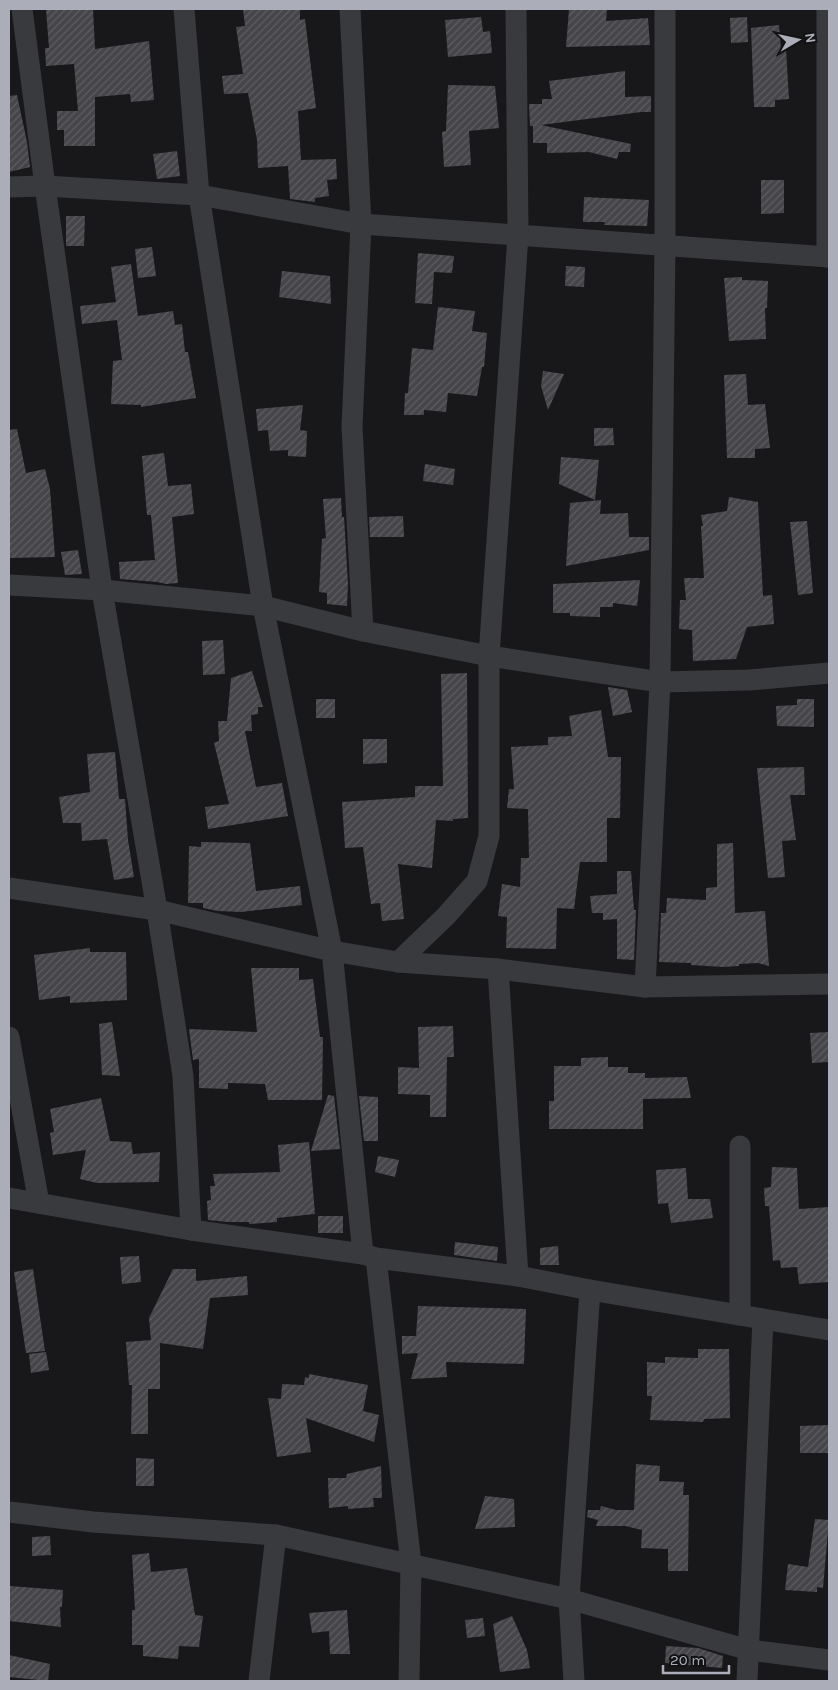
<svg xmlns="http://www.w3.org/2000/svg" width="838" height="1690" font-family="Karla,sans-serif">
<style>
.building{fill:url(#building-hatch)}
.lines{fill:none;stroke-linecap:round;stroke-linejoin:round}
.street{stroke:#393a3e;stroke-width:21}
</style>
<defs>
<pattern id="building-hatch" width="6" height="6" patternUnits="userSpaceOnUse" patternTransform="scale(1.25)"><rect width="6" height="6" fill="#45454a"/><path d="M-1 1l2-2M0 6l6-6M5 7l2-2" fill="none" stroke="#5d5d62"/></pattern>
</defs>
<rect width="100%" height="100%" fill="#18181a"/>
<g class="building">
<polygon points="46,9 93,9 95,49 149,41 154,100 131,102 130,94 95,97 95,146 64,146 64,130 57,130 57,111 78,111 74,64 46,66 45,48 49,48"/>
<polygon points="243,9 300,9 300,20 305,19 316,108 298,111 301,160 336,159 337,179 327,180 329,196 315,198 315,202 290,199 288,166 258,168 257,140 248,93 224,94 222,76 243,74 236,27 245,26"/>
<polygon points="569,9 607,9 606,21 648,18 650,45 566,47"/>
<polygon points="481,17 483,32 490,31 492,53 448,57 445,20"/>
<polygon points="747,17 748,42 731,43 730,18"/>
<polygon points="779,25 781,50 786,49 789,99 775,100 775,107 754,107 751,28"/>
<polygon points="625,71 625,97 651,96 651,112 641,112 541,125 631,144 630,152 619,152 617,159 589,152 547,153 547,143 533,143 533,126 530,126 529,104 542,104 542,99 552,99 549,81"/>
<polygon points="448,85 495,86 499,128 469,131 471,165 444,167 442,132 446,131"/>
<polygon points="17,95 27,142 30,167 9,172 9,96"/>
<polygon points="177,151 180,176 157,179 153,154"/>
<polygon points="761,180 784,180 784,213 761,214"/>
<polygon points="584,197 649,200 647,226 604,225 605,222 583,222"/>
<polygon points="66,216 85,216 84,246 66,246"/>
<polygon points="152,247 156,276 138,278 135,249"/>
<polygon points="418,253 454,256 452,273 434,272 432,304 415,303"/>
<polygon points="131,264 138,316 173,311 175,325 182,324 185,352 188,352 196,398 141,407 141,405 111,404 113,361 122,360 117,320 82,324 80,306 116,302 111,267"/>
<polygon points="566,266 585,267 584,287 565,286"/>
<polygon points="282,271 330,276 331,304 279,297"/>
<polygon points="742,277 742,280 768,281 767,308 765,308 766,339 729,341 724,278"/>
<polygon points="438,307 475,311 472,331 487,333 484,367 482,367 477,396 448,393 446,412 424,410 424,415 404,415 405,393 408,393 412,348 433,350"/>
<polygon points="543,371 564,374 548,410 541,386"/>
<polygon points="746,374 748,405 765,404 770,448 755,449 755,458 727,458 724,375"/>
<polygon points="303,405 300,430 307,431 306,457 288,456 288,450 270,451 268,430 258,431 256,409"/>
<polygon points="594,428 613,428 614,445 594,446"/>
<polygon points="17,429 26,473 45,469 50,489 55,557 9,558 9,430"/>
<polygon points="164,453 168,486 191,484 194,514 172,517 178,583 166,584 157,582 120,579 119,562 155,560 151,515 147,515 142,456"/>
<polygon points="561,457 599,460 595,500 559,484"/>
<polygon points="425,464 455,469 453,485 423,481"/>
<polygon points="729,497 758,502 763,596 772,595 774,624 747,627 736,659 693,661 692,630 679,629 680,600 686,600 684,578 704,578 701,526 703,526 701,515 727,511"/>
<polygon points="341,498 342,517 344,517 348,584 347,606 327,604 327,593 319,592 322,539 326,538 323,499"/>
<polygon points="601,500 600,514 628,513 629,537 649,537 649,550 566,566 570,503"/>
<polygon points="403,516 404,537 370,537 369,517"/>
<polygon points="807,521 813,593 798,595 790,522"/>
<polygon points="78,550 82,574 65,575 61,552"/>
<polygon points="640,580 637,606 613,603 613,607 600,607 600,617 570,616 570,613 553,613 553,584"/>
<polygon points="223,640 225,674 203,675 202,641"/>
<polygon points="252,671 263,707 258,707 258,714 251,715 252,731 245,731 256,787 282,783 288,816 208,829 205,807 229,804 214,743 219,741 218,721 227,721 231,678"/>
<polygon points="467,673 468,818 453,819 453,821 436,820 432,868 398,864 404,919 382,921 380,903 371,904 363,847 345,848 342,802 415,797 415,786 443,786 441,674"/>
<polygon points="608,687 627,690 632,712 613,716"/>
<rect x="316" y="699" width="19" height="19"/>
<polygon points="797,699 814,699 814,727 777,726 776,706 797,705"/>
<polygon points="601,710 608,757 621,757 620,818 607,818 607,862 580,862 574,909 557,908 556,949 506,948 507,917 498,916 502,884 520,887 521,858 529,858 528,809 507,808 509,789 514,789 511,747 548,745 548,737 572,736 569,716"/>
<polygon points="363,739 387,739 387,763 363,764"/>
<polygon points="115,752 119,799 125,799 128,840 134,877 114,880 107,839 82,841 81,823 63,823 59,797 90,792 87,754"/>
<polygon points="804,767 805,795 790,795 796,840 782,841 785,877 768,878 757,768"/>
<polygon points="201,842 250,843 256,891 300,886 302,905 241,912 218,911 203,908 203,903 188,903 189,846 201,847"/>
<polygon points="733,843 735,913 765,911 769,966 758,963 739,964 739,966 723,967 691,965 691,963 659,962 661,913 666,913 667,898 706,900 706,888 717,887 717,844"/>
<polygon points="617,871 631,871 634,910 636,910 634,960 617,959 617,919 603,920 603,913 592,913 590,896 617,894"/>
<polygon points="90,948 90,952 126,952 127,1000 70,1003 70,996 39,1000 34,955"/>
<polygon points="251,968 299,968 299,980 313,979 320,1037 323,1037 322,1100 268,1100 265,1084 228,1083 228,1089 199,1088 199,1059 193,1060 189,1029 257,1032"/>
<polygon points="112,1022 120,1076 102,1075 99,1024"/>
<polygon points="453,1026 454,1057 447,1057 446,1117 430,1117 430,1095 398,1094 398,1067 419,1068 418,1027"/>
<polygon points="829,1032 829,1062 812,1063 810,1033"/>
<polygon points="608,1057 608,1067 628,1067 628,1073 645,1073 645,1078 687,1077 691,1098 643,1099 643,1129 549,1129 549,1101 554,1101 554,1066 581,1066 581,1058"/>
<polygon points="328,1095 334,1096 340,1149 311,1151"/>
<polygon points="359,1096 378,1097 378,1141 364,1141"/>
<polygon points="101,1098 110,1141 131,1142 133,1154 160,1152 159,1182 97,1183 80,1179 86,1150 53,1155 50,1133 54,1132 50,1109"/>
<polygon points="309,1142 315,1214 277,1218 277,1222 249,1224 249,1222 228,1222 208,1220 207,1201 211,1200 210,1186 215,1186 213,1174 280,1172 278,1145"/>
<polygon points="378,1156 399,1160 395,1177 375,1172"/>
<polygon points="772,1167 797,1168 799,1209 829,1207 829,1282 799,1284 797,1267 781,1268 780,1260 773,1261 769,1206 765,1206 764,1188 771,1187"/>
<polygon points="686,1168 688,1199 710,1199 713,1218 671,1223 668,1203 658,1204 656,1170"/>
<rect x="318" y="1216" width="25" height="17"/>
<polygon points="455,1242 498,1247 497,1261 454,1255"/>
<polygon points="558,1246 559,1265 540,1265 540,1248"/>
<polygon points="139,1256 141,1282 122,1284 120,1257"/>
<polygon points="33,1269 45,1351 26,1353 14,1272"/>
<polygon points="173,1269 196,1269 196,1281 247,1276 248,1295 210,1298 203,1349 160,1343 160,1389 148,1389 148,1434 131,1434 132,1385 129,1385 126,1342 151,1340 149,1318"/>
<polygon points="418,1306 526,1309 524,1364 446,1362 447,1377 411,1379 418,1353 402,1354 402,1336 416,1336"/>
<polygon points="698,1349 729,1349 730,1418 704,1419 703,1422 650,1420 652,1396 647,1396 647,1362 665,1363 665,1357 698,1358"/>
<polygon points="46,1352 49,1370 31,1373 29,1354"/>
<polygon points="309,1374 368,1385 363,1411 379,1415 374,1442 306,1418 311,1452 277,1457 268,1398 281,1399 282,1384 304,1385 305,1377 309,1378"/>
<polygon points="829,1425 829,1453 800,1453 800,1426"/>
<polygon points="136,1458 154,1459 154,1486 136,1486"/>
<polygon points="636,1464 660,1466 659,1481 684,1482 683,1495 689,1495 688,1571 668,1571 668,1549 641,1548 642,1530 625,1526 596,1526 598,1520 587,1517 588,1510 600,1510 601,1506 616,1510 634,1510"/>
<polygon points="381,1466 382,1498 373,1498 374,1507 348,1509 348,1506 329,1508 328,1478 346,1478 347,1474"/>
<polygon points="485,1496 514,1499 515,1527 475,1529"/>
<polygon points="815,1519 829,1520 823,1588 817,1587 817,1592 785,1590 788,1564 808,1567"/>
<polygon points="50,1536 51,1555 32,1556 32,1537"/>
<polygon points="149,1553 151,1572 187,1568 195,1615 203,1616 199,1647 179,1646 178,1659 143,1656 143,1645 132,1645 132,1610 135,1610 132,1555"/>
<polygon points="9,1586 63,1590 62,1607 60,1607 61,1627 9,1621"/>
<polygon points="347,1610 350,1654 330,1654 329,1631 312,1633 309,1613"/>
<polygon points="512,1616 527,1650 530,1668 500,1672 493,1624"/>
<polygon points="483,1618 485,1636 467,1638 465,1620"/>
<polygon points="666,1646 698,1648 723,1656 722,1668 665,1663"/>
<polygon points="9,1655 50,1664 48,1681 9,1677"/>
</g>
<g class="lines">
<g class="street">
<polyline points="22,9 45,186 102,590 157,910 183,1076 191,1230"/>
<polyline points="184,9 199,195 263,606 332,951 363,1254"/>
<polyline points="350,9 361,224 352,427 363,631"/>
<polyline points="827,9 827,257"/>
<polyline points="9,187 45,186 199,195 361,224 829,257"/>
<polyline points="9,585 102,590 263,606 363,631 489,656 660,682 749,680 829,673"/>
<polyline points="9,888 157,910 332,951 398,962 498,969 645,987 829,984"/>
<polyline points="398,962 446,916 477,881 489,836 489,656 518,236 516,9"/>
<polyline points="498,969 518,1276"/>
<polyline points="645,987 660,682 665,244 665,9"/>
<polyline points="9,1037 39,1203"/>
<polyline points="740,1146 740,1315"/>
<polyline points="9,1198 191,1230 363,1254 376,1258 518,1276 590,1290 829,1330"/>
<polyline points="376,1258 411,1564 409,1681"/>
<polyline points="9,1512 93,1522 276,1535 569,1599 749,1650 829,1660"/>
<polyline points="259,1681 276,1535"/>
<polyline points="574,1681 569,1599 590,1290"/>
<polyline points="747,1681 763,1319"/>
</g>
</g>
<rect width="838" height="1690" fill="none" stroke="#abaeb8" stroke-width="20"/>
<g transform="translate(798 40) rotate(81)" stroke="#131315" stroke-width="4" paint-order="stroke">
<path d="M0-4L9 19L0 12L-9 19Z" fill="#abaeb8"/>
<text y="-8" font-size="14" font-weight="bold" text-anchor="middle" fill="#abaeb8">N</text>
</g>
<path d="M663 1665v8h66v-8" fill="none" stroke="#abaeb8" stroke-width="2.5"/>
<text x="670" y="1665" font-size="15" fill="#abaeb8" stroke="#131315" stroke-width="4" paint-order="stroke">20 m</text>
</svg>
